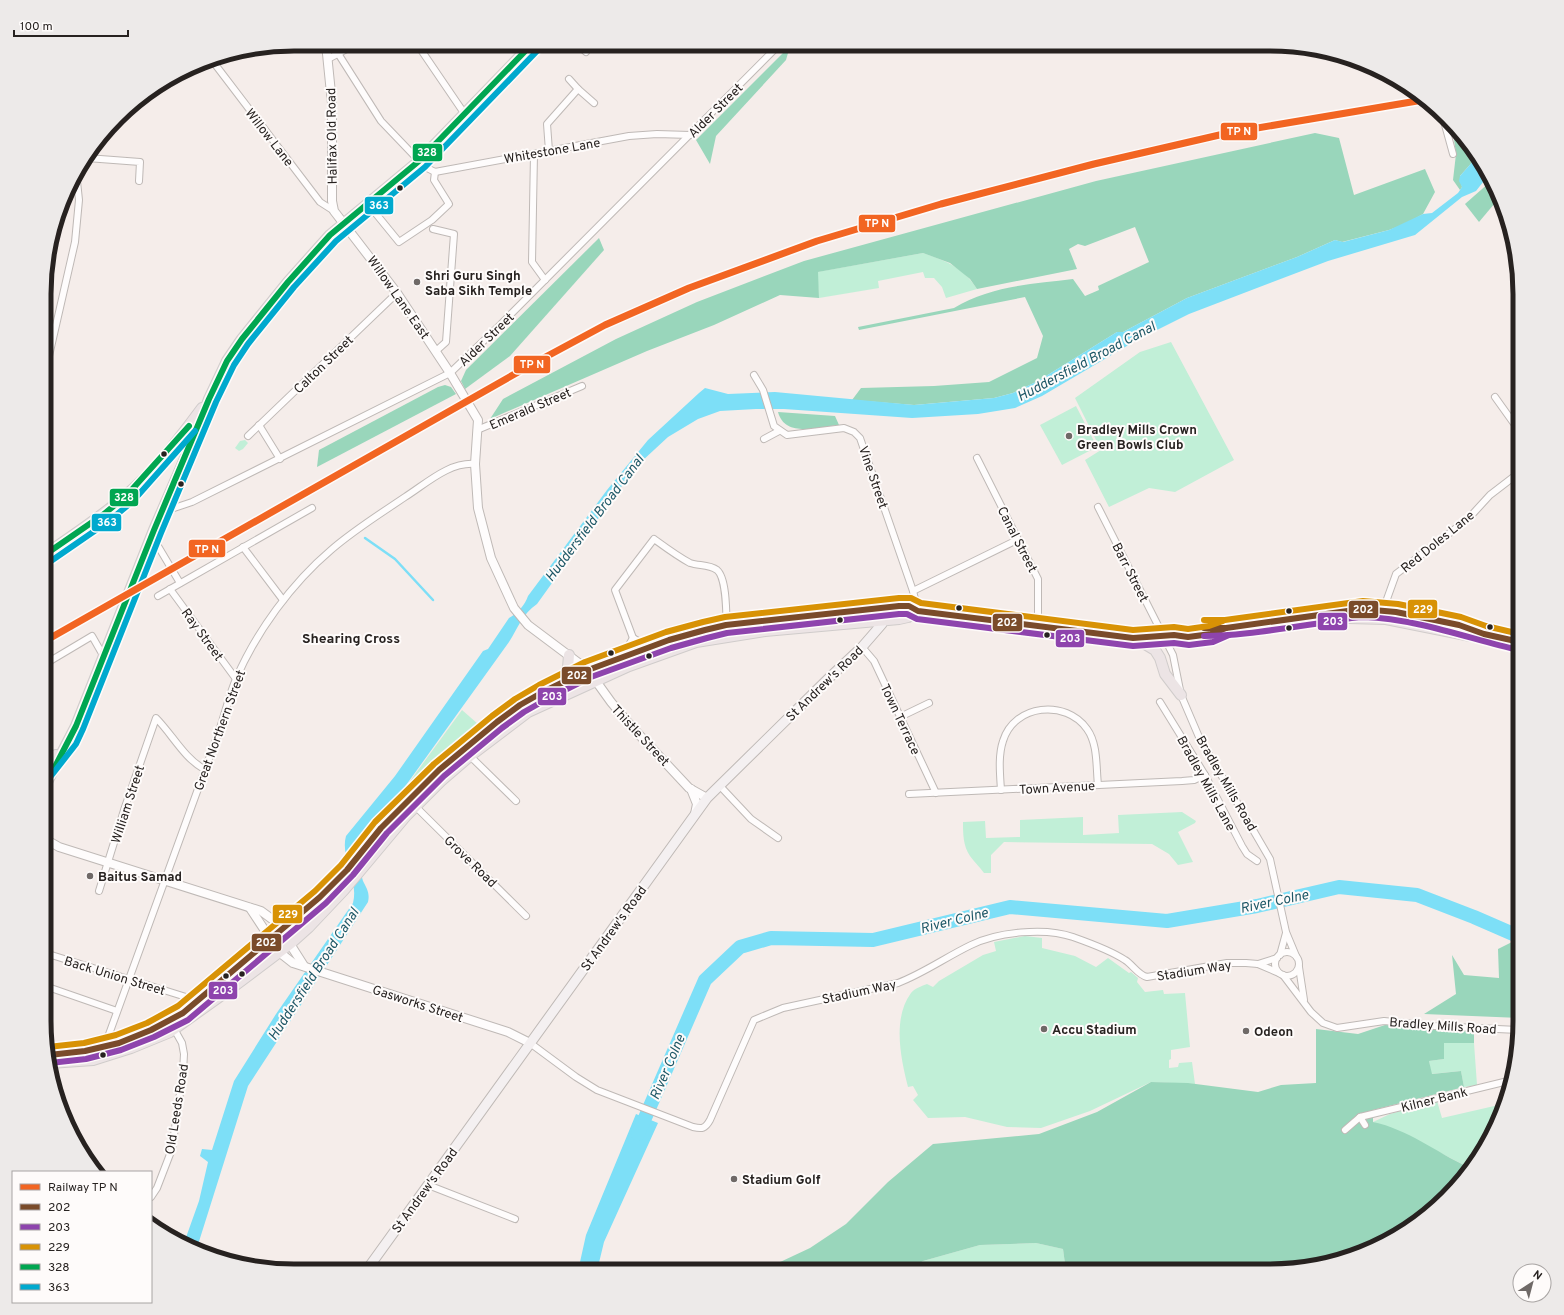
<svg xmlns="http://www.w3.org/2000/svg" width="1564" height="1315" font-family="Overpass,sans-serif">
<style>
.green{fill:#c1efd7}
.forest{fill:#99d6bb}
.water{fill:#7ddff7}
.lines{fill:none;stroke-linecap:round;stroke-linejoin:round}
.stream{stroke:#7ddff7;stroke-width:2.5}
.river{stroke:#7ddff7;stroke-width:14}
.minor-casing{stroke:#bfb9b6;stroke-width:8}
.tertiary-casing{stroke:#bfb9b6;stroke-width:10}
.secondary-casing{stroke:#bfb9b6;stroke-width:11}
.primary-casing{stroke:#d0cccb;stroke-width:12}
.minor{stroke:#fefcfc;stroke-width:6}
.tertiary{stroke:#fefcfc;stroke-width:8}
.secondary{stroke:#f4f0f1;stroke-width:9}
.primary{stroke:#ece4e5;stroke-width:10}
.bus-1-casing{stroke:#fefbfa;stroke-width:9}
.bus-2-casing{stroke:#fefbfa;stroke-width:9}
.bus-3-casing{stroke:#fefbfa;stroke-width:9}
.bus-4-casing{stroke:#fefbfa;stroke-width:9}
.bus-5-casing{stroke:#fefbfa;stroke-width:9}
.bus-1{stroke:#7a4b2a;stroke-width:6}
.bus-2{stroke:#8e44ad;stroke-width:6}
.bus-3{stroke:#d89205;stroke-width:6}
.bus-4{stroke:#00a651;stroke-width:6}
.bus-5{stroke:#00a9ce;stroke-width:6}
.rail-1-casing{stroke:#fefbfa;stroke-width:10}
.rail-1{stroke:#f26522;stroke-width:7}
.bus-dot{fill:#272220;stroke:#fefbfa;stroke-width:1.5}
.poi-dot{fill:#6f6967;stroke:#fefbfa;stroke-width:1.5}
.labels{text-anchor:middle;stroke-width:4;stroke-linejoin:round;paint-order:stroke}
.street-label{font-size:13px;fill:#272220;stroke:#fefbfa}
.poi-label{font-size:13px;font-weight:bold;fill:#272220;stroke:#fefbfa;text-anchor:start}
.water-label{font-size:14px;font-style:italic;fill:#1e5867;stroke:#fefbfa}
.neighbourhood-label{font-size:14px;font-weight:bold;fill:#272220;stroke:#fefbfa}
.rim{fill:none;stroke:#272220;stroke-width:5}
.line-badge{stroke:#fefbfa;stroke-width:1.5}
.badge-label{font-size:11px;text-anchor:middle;font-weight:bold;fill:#fff}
</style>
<rect width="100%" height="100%" fill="#f5edea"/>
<g class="green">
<path d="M923,253C946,261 963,267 977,289L946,298L942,287L934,278H925L923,272L878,281L879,288L819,298L817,272Z"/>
<polygon points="1171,342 1234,460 1175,492 1149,488 1109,507 1085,460 1101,450 1075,398 1140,352"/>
<polygon points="1076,406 1097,447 1062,465 1040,425"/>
<polygon points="245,440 248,443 243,449 239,451 235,448 240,441"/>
<polygon points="462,710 478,724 405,788"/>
<path d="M1182,812L1196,821L1195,823L1178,832L1193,862L1178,865L1169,854L1152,844L1004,842L991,855V873H984C980,867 974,862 970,856C963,846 963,833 963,822L985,821L986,838L1020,837V820L1083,817V835L1119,833L1118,815Z"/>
<path d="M1025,936L1042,938V948L1075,956L1096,967L1108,958L1129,973L1131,972L1138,978L1137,982L1145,992L1163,990L1164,994L1185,993L1190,1047L1171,1050V1059L1169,1060V1068L1178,1067L1179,1063L1192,1062L1195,1084L1151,1082L1090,1111L1041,1128L1007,1127L965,1117L928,1118L913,1100L918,1095L913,1086L908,1087C901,1059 892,1019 911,993C915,988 922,986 927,984L933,987L939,981L983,955L996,951L994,942Z"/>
<polygon points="1443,1042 1474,1043 1477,1085 1464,1087 1461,1071 1431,1074 1429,1061 1444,1059"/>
<polygon points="1437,1101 1442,1118 1503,1104 1501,1117 1468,1167 1425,1145 1373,1122 1390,1114"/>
<polygon points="1036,1243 1063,1249 1066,1271 907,1271 923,1261 980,1245"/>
</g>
<g class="forest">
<polygon points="790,46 786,60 716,136 710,164 696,140"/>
<polygon points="1452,125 1475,159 1460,176 1462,187 1460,190 1453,180 1456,154"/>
<path d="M1315,133L1339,138L1354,195L1425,169L1435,192L1423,214L1405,224L1389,230L1342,242L1335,240L1297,257L1187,298L1123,332H1117L1038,381L1013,393L994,398L914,405L852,400L861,388L934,386L989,382L1037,358L1043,336L1025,297L859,330L858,327L954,308C990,286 1032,284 1073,279L1085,296L1099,290L1098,286L1149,262L1135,227L1085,246L1078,244L1069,249L1077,269L977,289L970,279L950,263L923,253L818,272L819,298L780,295L714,325L647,351L490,419L503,399L616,339L697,302L804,261L1096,181Z"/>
<polygon points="1490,182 1500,197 1479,222 1465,204"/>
<polygon points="599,238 604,250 510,356 465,389 461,381 466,370"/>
<polygon points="445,385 451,387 456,394 317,467 319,450 438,387"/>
<path d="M778,412L835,416L839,425C817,427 785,438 778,412Z"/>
<polygon points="1520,938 1520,1018 1424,1014 1456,994 1452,955 1464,975 1499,978 1498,949"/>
<path d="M1385,1025L1474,1031V1043H1444V1059L1429,1061L1432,1074L1461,1071L1464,1087L1373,1110V1122C1407,1129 1436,1152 1468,1167L1447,1198L1366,1252L1286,1270L1066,1271L1063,1249L1036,1243L980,1245L923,1261L907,1271H761L810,1248L846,1224L888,1182L933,1144L1039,1134L1097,1112L1151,1082L1188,1083L1258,1092L1281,1085L1316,1083V1029L1358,1034Z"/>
</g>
<g class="water">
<path d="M1475,159L1487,177L1476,191L1462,197L1415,235L1328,261L1189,314L1137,340L1042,396L1015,408L978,414L912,418L784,409H756L720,411L698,419L668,437L641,462L618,491L537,604C522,614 518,628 509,642L404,788L361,835C357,843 360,872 363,881C367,889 370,893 368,902L248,1086L196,1251L184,1243L199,1201L208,1162L200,1156L202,1149L212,1150L234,1081L276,1014L353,903C359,879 340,858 346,836L395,776L483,651L488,649L509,618C518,613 525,605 528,596L607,490L648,440L699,393L705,388L728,394L775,392L914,405L994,398L1013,393L1038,381L1117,332H1123L1187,298L1297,257L1335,240L1343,242L1389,230L1423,214L1432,213L1458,193L1462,187L1459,181L1460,176Z"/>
<polygon points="636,1114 658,1123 604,1242 597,1271 578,1271 586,1235"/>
</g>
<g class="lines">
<polyline class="stream" points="365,538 395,559 433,600"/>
<polyline class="river" points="638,1134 705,980 740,947 771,938 873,940 1010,907 1167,921 1257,906 1339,887 1417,895 1474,917 1520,937"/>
<defs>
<g id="minor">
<polyline points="332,44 381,121 425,167 435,172 629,136 657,134 690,135"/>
<polyline points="417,44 464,113"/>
<polyline points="577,44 586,52"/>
<polyline points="211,59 320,202 334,211"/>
<polyline points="328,59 356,44"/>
<polyline points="578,89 594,103"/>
<polyline points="1442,114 1453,154"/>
<polyline points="549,151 547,124 578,89 569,79"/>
<polyline points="534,154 532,262 545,280"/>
<polyline points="87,158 140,162 139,181"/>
<polyline points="368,204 399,242 432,220 449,204 434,180 435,172"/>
<polyline points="433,229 454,234 446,342 436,351"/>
<polyline points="46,369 75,242 79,200 76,172"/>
<polyline points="754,375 763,390 774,426 787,435 844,428 854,432 860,438 913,591 918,611"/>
<polyline points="1495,397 1520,432"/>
<polyline points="259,425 280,459"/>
<polyline points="477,430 582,386"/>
<polyline points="248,436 397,293"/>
<polyline points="764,439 779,431"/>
<polyline points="977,458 1038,579 1038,626"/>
<polyline points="1098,507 1173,655 1181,695 1199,737 1270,859 1286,932 1296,956"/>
<polyline points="163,508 168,510 192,502 450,373 497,328 780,44"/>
<polyline points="152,536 180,583"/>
<polyline points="243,547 283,600"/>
<polyline points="170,589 236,679"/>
<polyline points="913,591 1017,540"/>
<polyline points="158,596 312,508"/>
<polyline points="1386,614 1387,599 1396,574 1468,519 1490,495 1520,472"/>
<path d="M633,638L615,590L654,539C665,547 677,556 690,563C699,566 709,564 717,570C728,579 726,622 727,636"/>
<polyline points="633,638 649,647"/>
<polyline points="862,647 874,661 936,793"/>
<polyline points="623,655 633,638"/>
<polyline points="45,664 92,636 104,657"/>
<polyline points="1160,702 1205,775 1242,846 1247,854 1257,861"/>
<polyline points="900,717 929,703"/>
<polyline points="469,755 516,801"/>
<polyline points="720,786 751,819 778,838"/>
<path d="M1001,790C1000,774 998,756 1003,741C1014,704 1066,699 1087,729C1098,744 1096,767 1098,785"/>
<polyline points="909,794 1182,781 1194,780 1205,775"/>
<polyline points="415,806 526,916"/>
<path d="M99,891L125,807L156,718C172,734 184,758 204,769"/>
<circle cx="1287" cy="964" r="12"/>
<polyline points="45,953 186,997"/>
<polyline points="1280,955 1286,933"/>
<polyline points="1258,964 1277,958"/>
<polyline points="1299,967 1304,1000"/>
<polyline points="1283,975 1311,1012 1323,1023 1337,1028 1384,1021 1435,1026 1518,1030"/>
<polyline points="45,986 117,1011"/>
<path d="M530,1043L576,1077L597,1090L693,1127C702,1129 705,1129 710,1120L754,1020L783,1008L898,983C924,973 946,957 971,945C997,932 1045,927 1073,937C1090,943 1110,950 1125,960C1133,965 1138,975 1147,977L1227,963H1246L1258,964L1279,973"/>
<path d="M104,1048L219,731C225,714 229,695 236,679C256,632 292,583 331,550C354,530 380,514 405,497C427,483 449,462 475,464"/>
<polyline points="1360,1117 1365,1125"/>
<polyline points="1345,1130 1360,1117 1508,1081"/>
<polyline points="428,1185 515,1219"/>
<polyline points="151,1197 157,1188 172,1149 183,1072 184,1054 182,1043 173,1027"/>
</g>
<g id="tertiary">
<polyline points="326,44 332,103 332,201 334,211 397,293 450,373 478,420 475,464 478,508 491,558 514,608 528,625 588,670 611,702 631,726 689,788 707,798"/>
<polyline points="691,789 697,804 695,814"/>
<polyline points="45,839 59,847 261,911 276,922 304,966"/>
<polyline points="250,908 279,952 293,963 508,1032 530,1043"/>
</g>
<polyline id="secondary" points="366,1271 707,798 831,676 862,647 882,624 883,620 881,608"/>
<g id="primary">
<path d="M46,554C73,535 100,518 125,496C154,472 179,439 202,408"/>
<polyline points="1334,615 1349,618 1386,619 1471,636 1484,634"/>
<polyline points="1185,631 1209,628 1226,628 1362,609 1396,612 1459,625 1484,634 1520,642"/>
<polyline points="1135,638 1155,650 1160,658 1165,674 1181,695"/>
<polyline points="560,683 568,668 569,655"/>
<polyline points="45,771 56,755"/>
<polyline points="45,786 76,726 154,530 199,426 209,399 227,361 242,339 288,282 330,235 419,161 532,44"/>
<path d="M49,1055C100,1053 139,1038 183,1013L320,897L347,870L381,828L439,770L497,722L520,705L543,692L588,670L669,640L705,630L726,625L899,606H909L918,611L1133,638L1174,635L1188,637L1211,634L1226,628"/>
<polyline points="50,1063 93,1060 131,1048 170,1032 233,987 290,944 309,927 344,890 406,816 441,781 470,756 528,712 629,666 696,642 765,631 899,619 908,617 918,611"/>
</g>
</defs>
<use href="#minor" class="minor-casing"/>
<use href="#tertiary" class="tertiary-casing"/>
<use href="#secondary" class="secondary-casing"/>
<use href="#primary" class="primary-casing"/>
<use href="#minor" class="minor"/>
<use href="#tertiary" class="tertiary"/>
<use href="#secondary" class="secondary"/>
<use href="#primary" class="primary"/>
<defs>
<g id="bus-1">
<polyline points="1204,628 1226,628 1362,609 1396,612 1459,625 1484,634 1520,642"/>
<polyline points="49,1055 85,1051 119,1043 151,1030 183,1013 320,897 347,870 381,828 439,770 497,722 520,705 543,692 588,670 669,640 705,630 726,625 899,606 909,606 918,611 1133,638 1174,635 1188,637 1211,634 1226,628"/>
</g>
<g id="bus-2">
<path d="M1204,636C1243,636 1283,628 1322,623C1335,621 1350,617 1364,617C1417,619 1467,638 1518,650"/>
<polyline points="50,1063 86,1059 121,1050 154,1037 188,1020 326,903 353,875 387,833 444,776 502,728 524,712 547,699 591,677 671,648 707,638 727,633 899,614 907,614 917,619 1133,646 1174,643 1189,645 1213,642 1229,635"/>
</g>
<g id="bus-3">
<polyline points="1204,620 1225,620 1363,601 1398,604 1461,617 1486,626 1520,634"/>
<polyline points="48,1047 84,1043 116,1035 147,1023 178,1006 315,891 341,865 375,822 434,764 492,716 515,699 539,685 585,662 666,632 703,622 725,617 899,598 911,598 921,603 1133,630 1174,627 1188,629 1209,626 1223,621"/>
</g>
<g id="bus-4">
<polyline points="46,554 104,514 127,495 189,426"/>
<polyline points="45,786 76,726 154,530 209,399 227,361 242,339 288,282 330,235 419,161 532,44"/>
</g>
<g id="bus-5">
<polyline points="51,561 109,521 133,501 195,431"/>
<polyline points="51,776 76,744 83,729 161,533 216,402 234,365 248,344 294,287 336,241 425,167 538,50"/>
</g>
</defs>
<use href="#bus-1" class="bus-1-casing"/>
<use href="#bus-2" class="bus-2-casing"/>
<use href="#bus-3" class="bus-3-casing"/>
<use href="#bus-4" class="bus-4-casing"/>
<use href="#bus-5" class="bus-5-casing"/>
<use href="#bus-1" class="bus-1"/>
<use href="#bus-2" class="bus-2"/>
<use href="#bus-3" class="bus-3"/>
<use href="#bus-4" class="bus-4"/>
<use href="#bus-5" class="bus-5"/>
<defs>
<polyline id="rail-1" points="45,641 527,367 605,325 689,288 817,241 941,204 1094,164 1228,133 1423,100"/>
</defs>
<use href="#rail-1" class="rail-1-casing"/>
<use href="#rail-1" class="rail-1"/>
</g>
<g class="bus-dot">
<circle cx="400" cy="188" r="3.5"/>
<circle cx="164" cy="454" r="3.5"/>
<circle cx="181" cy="484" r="3.5"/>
<circle cx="959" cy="608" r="3.5"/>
<circle cx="1289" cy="611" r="3.5"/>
<circle cx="840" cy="620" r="3.5"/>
<circle cx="1490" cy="627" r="3.5"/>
<circle cx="1289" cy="628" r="3.5"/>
<circle cx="1047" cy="635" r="3.5"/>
<circle cx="611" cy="653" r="3.5"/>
<circle cx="649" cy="656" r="3.5"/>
<circle cx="242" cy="974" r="3.5"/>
<circle cx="226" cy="976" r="3.5"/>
<circle cx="103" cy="1055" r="3.5"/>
</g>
<g class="poi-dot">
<circle cx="417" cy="282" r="4"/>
<circle cx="1069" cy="436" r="4"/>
<circle cx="90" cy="876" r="4"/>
<circle cx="1044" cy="1029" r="4"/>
<circle cx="1246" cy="1031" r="4"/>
<circle cx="734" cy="1179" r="4"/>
</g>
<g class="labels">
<g class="street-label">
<text transform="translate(715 110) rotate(-45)" y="5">Alder Street</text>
<text transform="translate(331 136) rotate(-91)" y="5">Halifax Old Road</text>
<text transform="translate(270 137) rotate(52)" y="5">Willow Lane</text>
<text transform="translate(552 150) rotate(-10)" y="5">Whitestone Lane</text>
<text transform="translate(399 297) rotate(55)" y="5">Willow Lane East</text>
<text transform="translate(486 339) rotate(-44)" y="5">Alder Street</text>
<text transform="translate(323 364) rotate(-44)" y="5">Calton Street</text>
<text transform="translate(530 408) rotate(-23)" y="5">Emerald Street</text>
<text transform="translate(874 477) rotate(71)" y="5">Vine Street</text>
<text transform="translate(1018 539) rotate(63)" y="5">Canal Street</text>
<text transform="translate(1437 541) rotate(-39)" y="5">Red Doles Lane</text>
<text transform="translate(1131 572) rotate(63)" y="5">Barr Street</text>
<text transform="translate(203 634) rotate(54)" y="5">Ray Street</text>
<text transform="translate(824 683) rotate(-44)" y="5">St Andrew's Road</text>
<text transform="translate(901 719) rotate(65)" y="5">Town Terrace</text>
<text transform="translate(219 730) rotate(-70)" y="5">Great Northern Street</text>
<text transform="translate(641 735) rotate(47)" y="5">Thistle Street</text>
<text transform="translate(1207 783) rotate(61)" y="5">Bradley Mills Lane</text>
<text transform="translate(1227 783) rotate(60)" y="5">Bradley Mills Road</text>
<text transform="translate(1057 787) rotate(-3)" y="5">Town Avenue</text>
<text transform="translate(127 804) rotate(-72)" y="5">William Street</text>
<text transform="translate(471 861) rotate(44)" y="5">Grove Road</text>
<text transform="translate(613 928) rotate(-54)" y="5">St Andrew's Road</text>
<text transform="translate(1194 970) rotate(-9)" y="5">Stadium Way</text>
<text transform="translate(115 975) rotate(17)" y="5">Back Union Street</text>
<text transform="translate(859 991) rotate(-12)" y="5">Stadium Way</text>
<text transform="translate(418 1003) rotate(18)" y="5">Gasworks Street</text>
<text transform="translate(1443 1025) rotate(4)" y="5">Bradley Mills Road</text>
<text transform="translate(1434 1099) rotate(-14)" y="5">Kilner Bank</text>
<text transform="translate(176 1109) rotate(-81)" y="5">Old Leeds Road</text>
<text transform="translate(424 1190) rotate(-54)" y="5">St Andrew's Road</text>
</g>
<g class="poi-label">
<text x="425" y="280">Shri Guru Singh<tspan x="425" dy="15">Saba Sikh Temple</tspan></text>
<text x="1077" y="434">Bradley Mills Crown<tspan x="1077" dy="15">Green Bowls Club</tspan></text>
<text x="98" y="881">Baitus Samad</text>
<text x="1052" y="1034">Accu Stadium</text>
<text x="1254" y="1036">Odeon</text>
<text x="742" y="1184">Stadium Golf</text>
</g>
<g class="water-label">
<text transform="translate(1086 361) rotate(-28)" y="5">Huddersfield Broad Canal</text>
<text transform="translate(594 518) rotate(-53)" y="5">Huddersfield Broad Canal</text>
<text transform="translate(1274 901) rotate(-12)" y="5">River Colne</text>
<text transform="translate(954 920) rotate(-14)" y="5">River Colne</text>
<text transform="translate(313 974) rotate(-57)" y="5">Huddersfield Broad Canal</text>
<text transform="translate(667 1067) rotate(-67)" y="5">River Colne</text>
</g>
<g class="neighbourhood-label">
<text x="351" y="643">Shearing Cross</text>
</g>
</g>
<path d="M0 0H1564V1315H0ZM294 51H1270A243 243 0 0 1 1513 294V1021A243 243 0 0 1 1270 1264H294A243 243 0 0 1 51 1021V294A243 243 0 0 1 294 51Z" fill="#edeae9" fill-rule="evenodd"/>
<path class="rim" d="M294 51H1270A243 243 0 0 1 1513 294V1021A243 243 0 0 1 1270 1264H294A243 243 0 0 1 51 1021V294A243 243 0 0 1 294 51Z"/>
<g class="line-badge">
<rect x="1220" y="122" width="38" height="19" rx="4" fill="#f26522"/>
<rect x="412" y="143" width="31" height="19" rx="4" fill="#00a651"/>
<rect x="364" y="196" width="30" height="19" rx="4" fill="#00a9ce"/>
<rect x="858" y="214" width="38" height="19" rx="4" fill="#f26522"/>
<rect x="513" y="355" width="38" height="19" rx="4" fill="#f26522"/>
<rect x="109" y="488" width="30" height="19" rx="4" fill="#00a651"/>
<rect x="91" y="513" width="31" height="19" rx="4" fill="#00a9ce"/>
<rect x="188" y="539" width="38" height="19" rx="4" fill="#f26522"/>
<rect x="1407" y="599" width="31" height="20" rx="4" fill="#d89205"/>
<rect x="1348" y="600" width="31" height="19" rx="4" fill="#7a4b2a"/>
<rect x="1317" y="612" width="31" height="19" rx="4" fill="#8e44ad"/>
<rect x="992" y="613" width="31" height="19" rx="4" fill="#7a4b2a"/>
<rect x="1055" y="629" width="30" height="19" rx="4" fill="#8e44ad"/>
<rect x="561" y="666" width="31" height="19" rx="4" fill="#7a4b2a"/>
<rect x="537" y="687" width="30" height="19" rx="4" fill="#8e44ad"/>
<rect x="272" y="904" width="31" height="20" rx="4" fill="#d89205"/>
<rect x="251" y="933" width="31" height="19" rx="4" fill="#7a4b2a"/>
<rect x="208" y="981" width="30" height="19" rx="4" fill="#8e44ad"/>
</g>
<g class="badge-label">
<text x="1239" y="135">TP N</text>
<text x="427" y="156">328</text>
<text x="379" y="209">363</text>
<text x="877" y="227">TP N</text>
<text x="532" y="368">TP N</text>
<text x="124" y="501">328</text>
<text x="107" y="526">363</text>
<text x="207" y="553">TP N</text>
<text x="1423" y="613">229</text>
<text x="1363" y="613">202</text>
<text x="1333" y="625">203</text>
<text x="1007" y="626">202</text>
<text x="1070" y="642">203</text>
<text x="577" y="679">202</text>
<text x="552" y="700">203</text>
<text x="288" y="918">229</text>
<text x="266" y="946">202</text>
<text x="223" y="994">203</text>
</g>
<rect x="12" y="1171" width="140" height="132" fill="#fefbfa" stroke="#a8a4a3"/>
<rect x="20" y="1184" width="20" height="6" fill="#f26522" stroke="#a8a4a3"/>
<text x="48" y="1191" font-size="12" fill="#272220">Railway TP N</text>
<rect x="20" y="1204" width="20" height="6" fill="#7a4b2a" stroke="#a8a4a3"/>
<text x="48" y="1211" font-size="12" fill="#272220">202</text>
<rect x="20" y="1224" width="20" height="6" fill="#8e44ad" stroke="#a8a4a3"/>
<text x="48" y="1231" font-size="12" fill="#272220">203</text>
<rect x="20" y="1244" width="20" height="6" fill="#d89205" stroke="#a8a4a3"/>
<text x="48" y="1251" font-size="12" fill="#272220">229</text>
<rect x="20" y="1264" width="20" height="6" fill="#00a651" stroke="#a8a4a3"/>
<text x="48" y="1271" font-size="12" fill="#272220">328</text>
<rect x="20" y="1284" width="20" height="6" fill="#00a9ce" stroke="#a8a4a3"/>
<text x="48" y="1291" font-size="12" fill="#272220">363</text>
<g transform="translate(1532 1283) rotate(36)"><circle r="19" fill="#fefbfa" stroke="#a8a4a3"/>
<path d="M0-3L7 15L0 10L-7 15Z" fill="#6f6967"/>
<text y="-6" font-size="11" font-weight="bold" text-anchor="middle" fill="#272220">N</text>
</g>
<path d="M14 30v6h114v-6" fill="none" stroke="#272220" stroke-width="2"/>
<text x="20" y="30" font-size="12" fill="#272220" stroke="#fefbfa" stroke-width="3" paint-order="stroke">100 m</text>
</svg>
